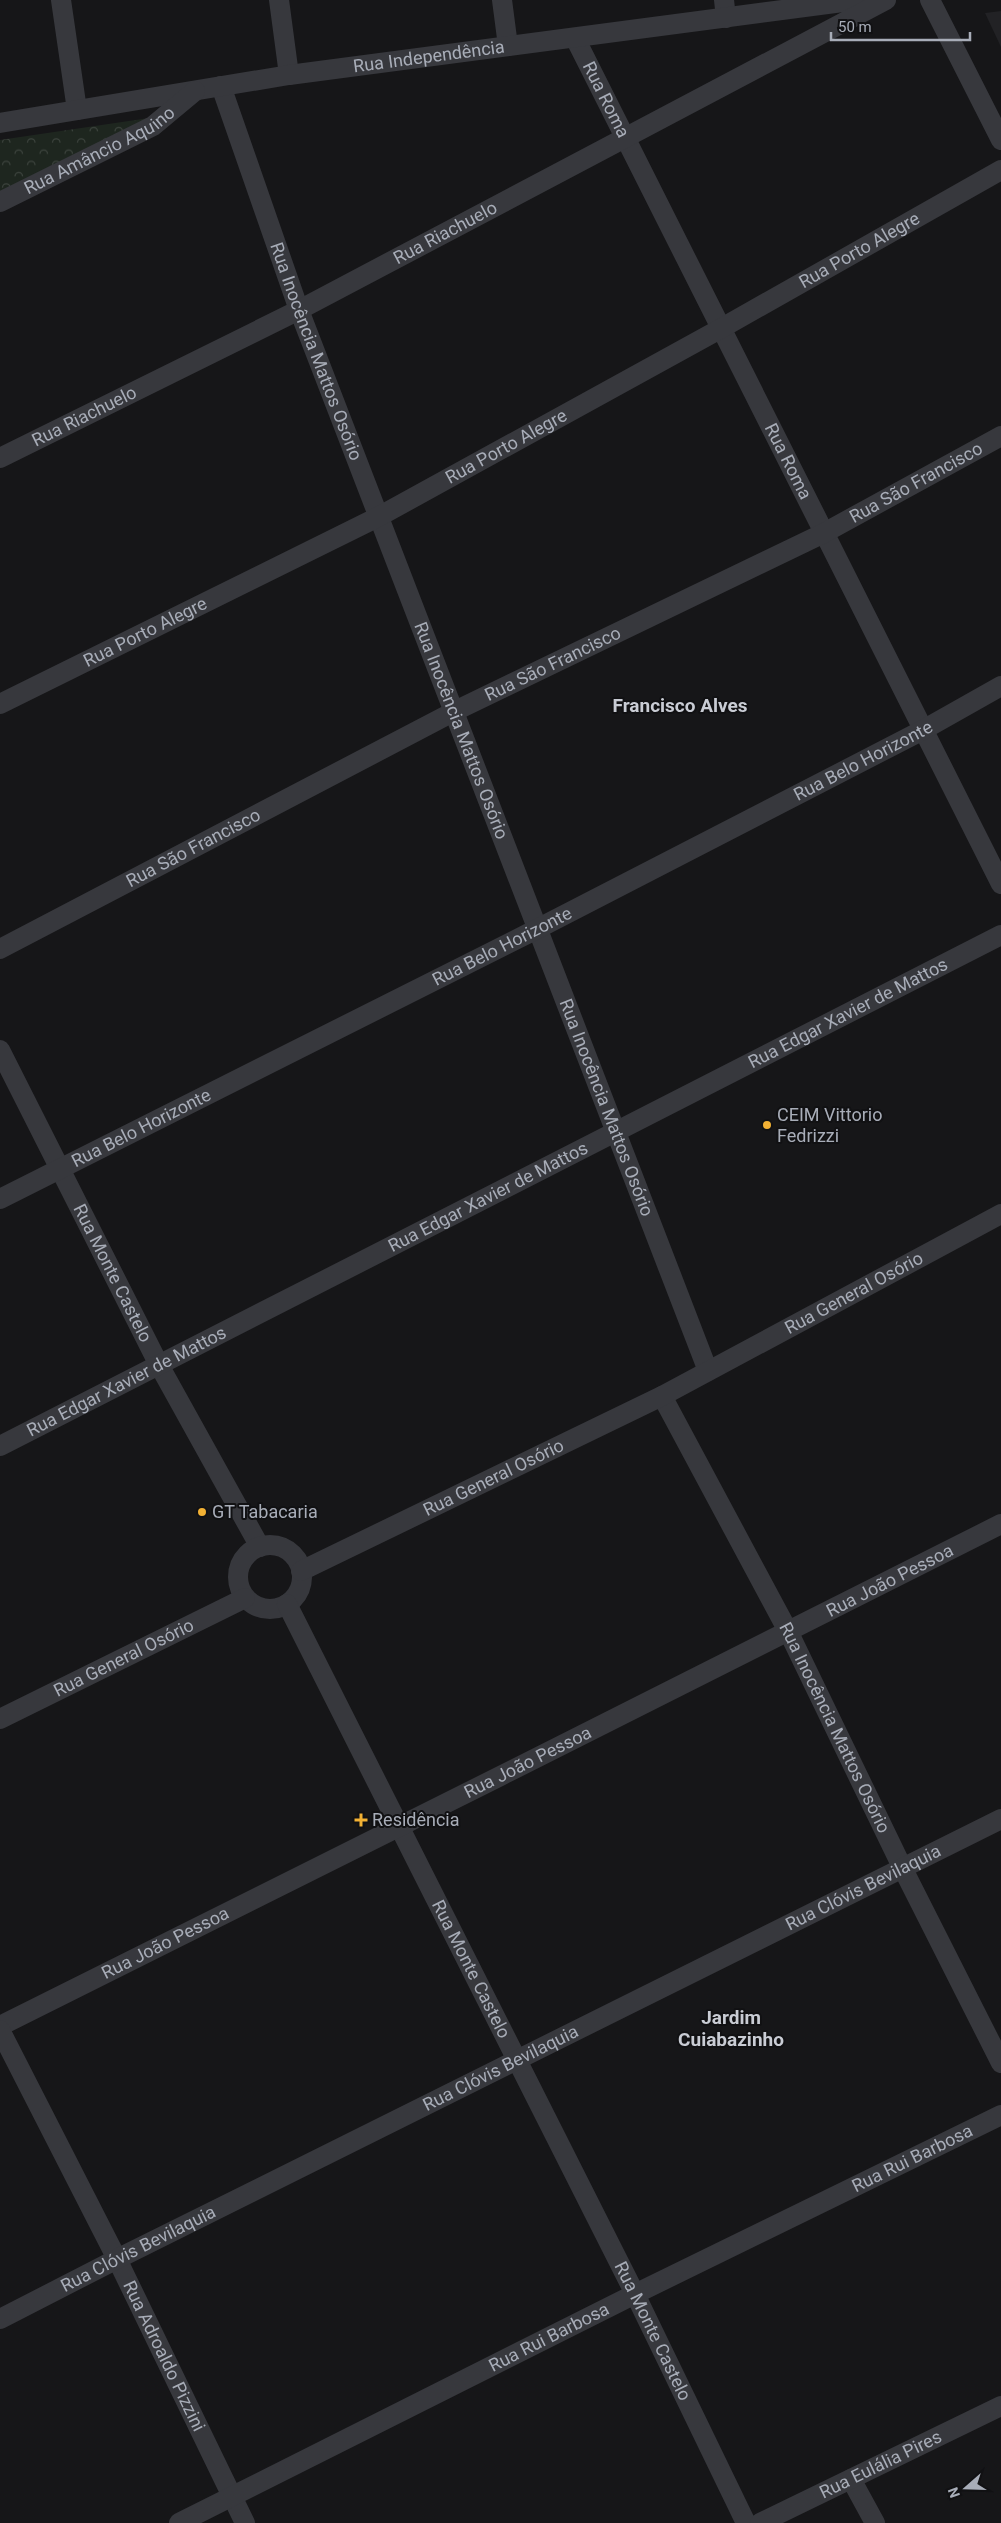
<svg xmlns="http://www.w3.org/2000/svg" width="1001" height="2523" font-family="Roboto,sans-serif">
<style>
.built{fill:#222225}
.park{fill:url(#park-crowns)}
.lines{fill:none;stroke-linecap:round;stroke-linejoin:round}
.minor{stroke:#37383d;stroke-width:20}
.poi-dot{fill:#f2b134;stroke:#111113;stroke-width:2}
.labels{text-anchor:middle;stroke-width:4;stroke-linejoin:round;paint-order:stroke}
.street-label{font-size:18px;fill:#a8adb8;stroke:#111113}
.poi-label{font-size:18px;fill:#a8adb8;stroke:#111113;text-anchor:start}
.neighbourhood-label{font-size:19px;font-weight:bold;fill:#c9ccd4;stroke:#111113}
</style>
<defs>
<pattern id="park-crowns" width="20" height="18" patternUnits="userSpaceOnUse" patternTransform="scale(1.25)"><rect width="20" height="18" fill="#1e261f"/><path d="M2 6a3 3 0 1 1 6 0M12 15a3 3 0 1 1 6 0" fill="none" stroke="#3c433d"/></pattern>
</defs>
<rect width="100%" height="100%" fill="#161618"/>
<polygon class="built" points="1001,11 1001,47 985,13"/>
<polygon class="park" points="156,117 0,193 0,140"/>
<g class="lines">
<g class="minor">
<polyline points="61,0 77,110"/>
<polyline points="279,0 289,75"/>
<polyline points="502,0 508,46"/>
<polyline points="724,0 726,18"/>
<polyline points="930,0 1001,140"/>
<path id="s1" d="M575,38L1001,884"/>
<path id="s2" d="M221,86L299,310L708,1371"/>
<path id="s3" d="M0,123L289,75L858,0"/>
<path id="s4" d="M0,202L153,126L195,91"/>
<path id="s5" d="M0,458L299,310L886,0"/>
<path id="s6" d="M0,704L378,517L720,329L1001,170"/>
<path id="s7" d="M0,949L455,711L824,533L1001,436"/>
<path id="s8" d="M0,1050L159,1365L260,1547"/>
<path id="s9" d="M0,1199L537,929L923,730L1001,686"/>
<path id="s10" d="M662,1396L789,1633L903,1869L1001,2063"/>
<path id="s11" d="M0,1446L1001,935"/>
<circle cx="270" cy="1577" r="32"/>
<path id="s12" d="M301,1571L662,1396L1001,1214"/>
<path id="s13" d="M287,1604L635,2294L746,2523"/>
<path id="s14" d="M0,1719L245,1598"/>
<path id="s15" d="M0,2026C333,1858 669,1694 1001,1524"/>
<path id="s16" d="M0,2030L117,2259L245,2523"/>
<path id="s17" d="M0,2319L117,2259L1001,1819"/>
<polyline points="851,2479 875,2523"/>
<path id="s18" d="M179,2523L635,2294L1001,2115"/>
<path id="s19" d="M760,2523L1001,2406"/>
</g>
</g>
<g class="poi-dot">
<circle cx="767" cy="1125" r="5"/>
<circle cx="202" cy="1512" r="5"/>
<path d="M358.5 1812.5h5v5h5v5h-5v5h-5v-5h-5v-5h5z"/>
</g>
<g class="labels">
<g class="street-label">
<text dy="6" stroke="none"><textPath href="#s3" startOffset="434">Rua Independência</textPath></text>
<text dy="6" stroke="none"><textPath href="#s1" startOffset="69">Rua Roma</textPath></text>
<text dy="6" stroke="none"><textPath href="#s4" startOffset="112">Rua Amâncio Aquino</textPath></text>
<text dy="6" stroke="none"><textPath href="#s5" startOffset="499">Rua Riachuelo</textPath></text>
<text dy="6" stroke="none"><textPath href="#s6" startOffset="972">Rua Porto Alegre</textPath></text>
<text dy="6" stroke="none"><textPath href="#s2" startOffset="282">Rua Inocência Mattos Osório</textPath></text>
<text dy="6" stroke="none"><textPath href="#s5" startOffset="94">Rua Riachuelo</textPath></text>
<text dy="6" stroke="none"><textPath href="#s6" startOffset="568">Rua Porto Alegre</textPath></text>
<text dy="6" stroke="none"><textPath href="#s1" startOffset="474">Rua Roma</textPath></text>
<text dy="6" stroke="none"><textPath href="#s7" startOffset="1028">Rua São Francisco</textPath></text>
<text dy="6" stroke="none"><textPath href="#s6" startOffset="162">Rua Porto Alegre</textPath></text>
<text dy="6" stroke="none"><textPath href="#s7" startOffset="622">Rua São Francisco</textPath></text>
<text dy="6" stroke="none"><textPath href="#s2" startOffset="688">Rua Inocência Mattos Osório</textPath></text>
<text dy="6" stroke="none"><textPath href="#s9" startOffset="968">Rua Belo Horizonte</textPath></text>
<text dy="6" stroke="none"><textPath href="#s7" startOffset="218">Rua São Francisco</textPath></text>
<text dy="6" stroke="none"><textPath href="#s9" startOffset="562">Rua Belo Horizonte</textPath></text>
<text dy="6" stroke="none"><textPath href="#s11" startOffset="952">Rua Edgar Xavier de Mattos</textPath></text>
<text dy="6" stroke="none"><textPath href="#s2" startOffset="1092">Rua Inocência Mattos Osório</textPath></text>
<text dy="6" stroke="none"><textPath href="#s9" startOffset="158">Rua Belo Horizonte</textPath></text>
<text dy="6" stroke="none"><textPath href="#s11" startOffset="548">Rua Edgar Xavier de Mattos</textPath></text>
<text dy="6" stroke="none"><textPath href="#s8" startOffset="250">Rua Monte Castelo</textPath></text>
<text dy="6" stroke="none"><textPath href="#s12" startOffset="619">Rua General Osório</textPath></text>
<text dy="6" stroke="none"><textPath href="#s11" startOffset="142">Rua Edgar Xavier de Mattos</textPath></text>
<text dy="6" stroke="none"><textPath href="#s12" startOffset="214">Rua General Osório</textPath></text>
<text dy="6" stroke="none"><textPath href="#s15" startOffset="995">Rua João Pessoa</textPath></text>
<text dy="6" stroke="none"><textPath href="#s14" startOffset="138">Rua General Osório</textPath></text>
<text dy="6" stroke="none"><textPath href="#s10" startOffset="374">Rua Inocência Mattos Osório</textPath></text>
<text dy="6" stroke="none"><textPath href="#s15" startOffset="590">Rua João Pessoa</textPath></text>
<text dy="6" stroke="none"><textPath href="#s17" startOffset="965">Rua Clóvis Bevilaquia</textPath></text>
<text dy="6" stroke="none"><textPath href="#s15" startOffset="185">Rua João Pessoa</textPath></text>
<text dy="6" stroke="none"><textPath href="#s13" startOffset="409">Rua Monte Castelo</textPath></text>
<text dy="6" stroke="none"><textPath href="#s17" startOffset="560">Rua Clóvis Bevilaquia</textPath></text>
<text dy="6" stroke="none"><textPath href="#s18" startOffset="819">Rua Rui Barbosa</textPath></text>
<text dy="6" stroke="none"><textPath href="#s17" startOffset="155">Rua Clóvis Bevilaquia</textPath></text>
<text dy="6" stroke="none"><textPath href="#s13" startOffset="814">Rua Monte Castelo</textPath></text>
<text dy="6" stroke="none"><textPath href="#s18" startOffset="414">Rua Rui Barbosa</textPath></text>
<text dy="6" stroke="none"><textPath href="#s16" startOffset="365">Rua Adroaldo Pizzini</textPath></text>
<text dy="6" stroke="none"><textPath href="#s19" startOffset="134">Rua Eulália Pires</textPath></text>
</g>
<g class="poi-label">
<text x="777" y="1121">CEIM Vittorio<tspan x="777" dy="21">Fedrizzi</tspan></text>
<text x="212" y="1518">GT Tabacaria</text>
<text x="372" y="1826">Residência</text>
</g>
<g class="neighbourhood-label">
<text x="680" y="712">Francisco Alves</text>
<text x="731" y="2024">Jardim<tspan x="731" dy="22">Cuiabazinho</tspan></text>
</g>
</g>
<g transform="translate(966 2488) rotate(250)" stroke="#111113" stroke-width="4" paint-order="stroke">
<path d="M0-4L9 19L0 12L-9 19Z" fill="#a8adb8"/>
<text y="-8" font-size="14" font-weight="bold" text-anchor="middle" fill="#a8adb8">N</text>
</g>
<path d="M831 32v8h139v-8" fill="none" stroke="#a8adb8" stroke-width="2.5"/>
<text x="838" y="32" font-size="15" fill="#a8adb8" stroke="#111113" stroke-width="4" paint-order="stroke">50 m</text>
</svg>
